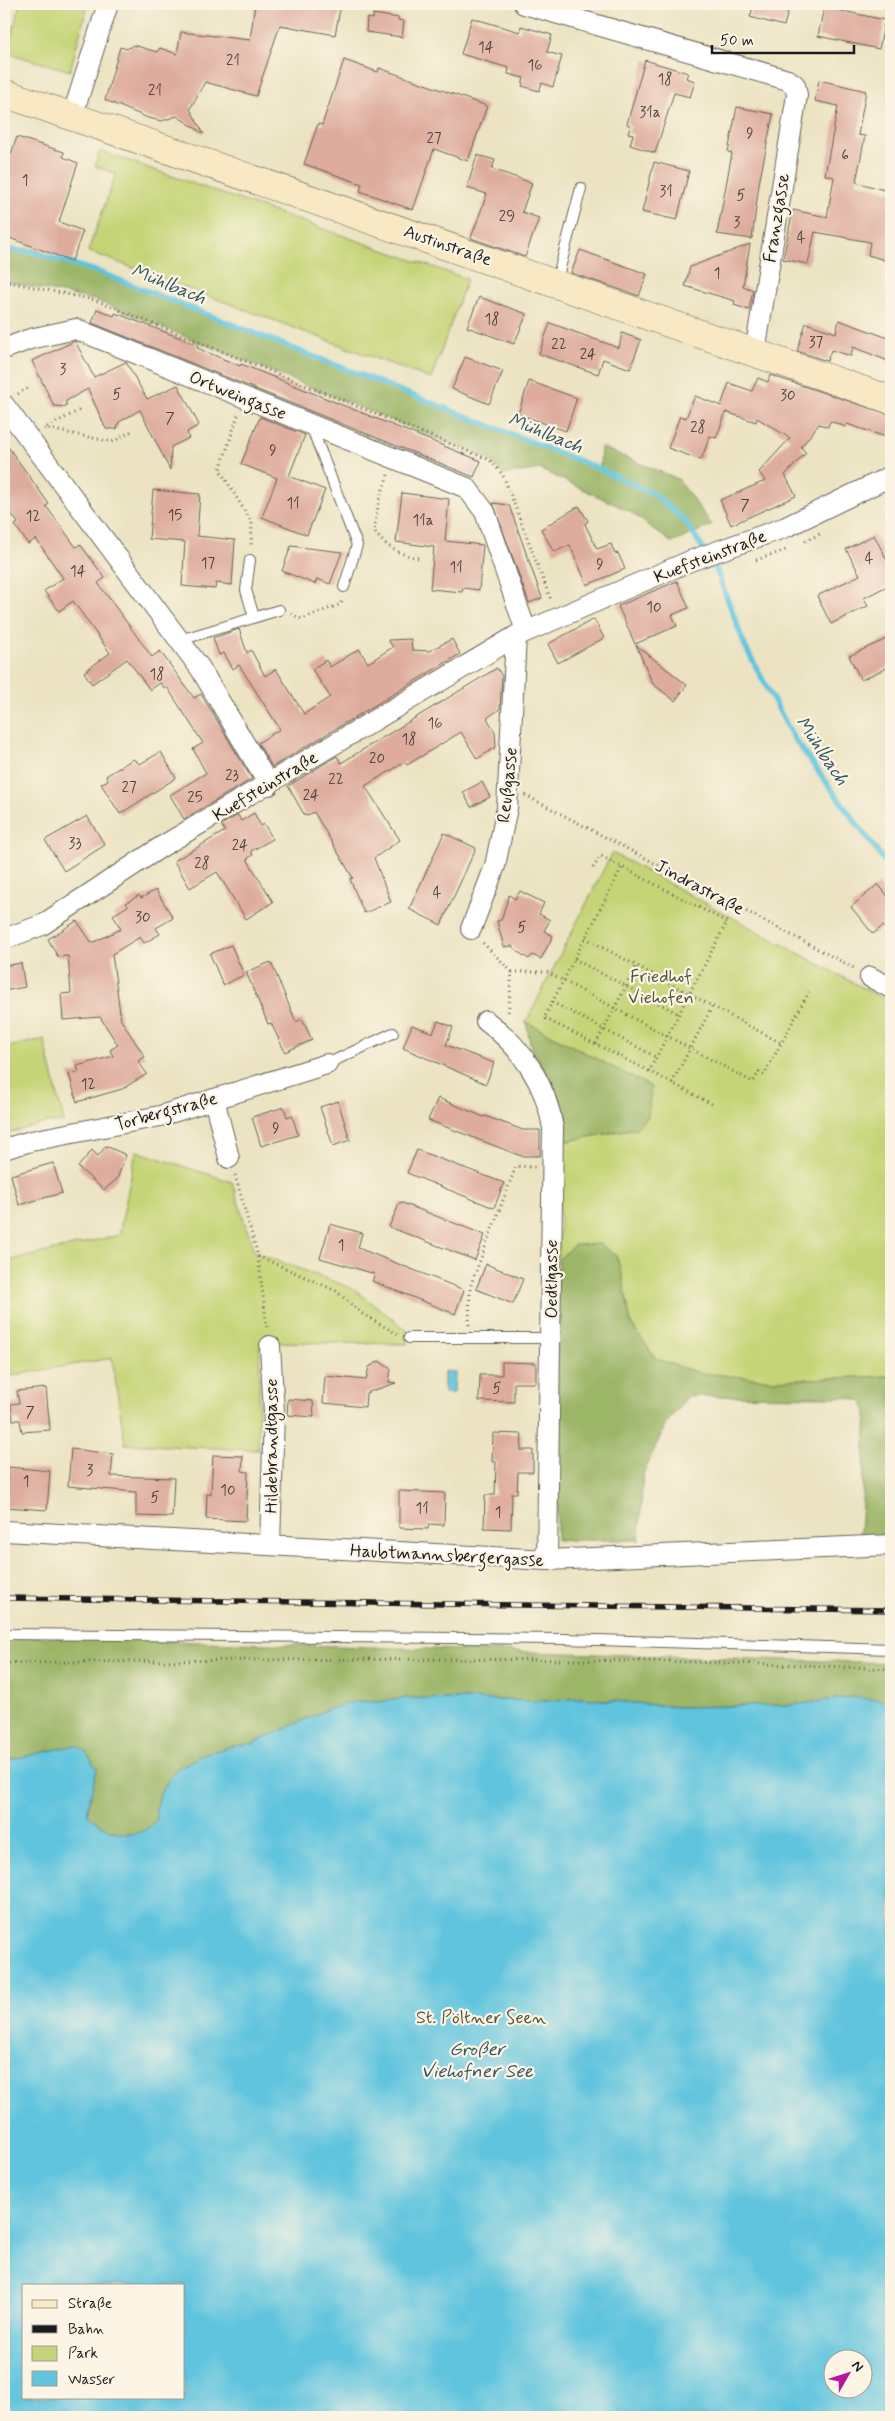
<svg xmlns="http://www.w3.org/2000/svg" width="895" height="2421" font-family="Mynerve,sans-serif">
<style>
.green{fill:#c5d476;stroke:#707849}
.forest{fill:#9cb667;stroke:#5c6942}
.water{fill:#60c4de;stroke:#3e707d;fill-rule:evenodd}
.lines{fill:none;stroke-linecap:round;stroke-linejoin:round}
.stream{stroke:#60c4de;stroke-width:5.5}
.building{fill:#deac9d}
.lane-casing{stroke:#646256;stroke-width:12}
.street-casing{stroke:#646256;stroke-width:22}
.secondary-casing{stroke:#646256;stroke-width:29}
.path{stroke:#646256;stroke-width:3;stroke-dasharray:1 4;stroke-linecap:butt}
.lane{stroke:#fff;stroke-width:10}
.street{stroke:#fff;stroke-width:20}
.secondary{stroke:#f8e8c3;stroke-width:28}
.rail-casing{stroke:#1c1c1c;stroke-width:5.5}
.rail{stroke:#fcf5e5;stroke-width:4;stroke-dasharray:11;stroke-linecap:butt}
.labels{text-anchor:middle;stroke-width:4.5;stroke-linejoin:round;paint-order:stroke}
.number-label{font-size:15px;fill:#4c403c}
.street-label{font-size:18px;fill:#1c1c1c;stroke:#fcf5e5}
.park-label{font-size:18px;fill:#4f5337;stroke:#fcf5e5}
.water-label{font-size:19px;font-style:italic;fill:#345760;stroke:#fcf5e5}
</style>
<rect width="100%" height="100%" fill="#fcf5e5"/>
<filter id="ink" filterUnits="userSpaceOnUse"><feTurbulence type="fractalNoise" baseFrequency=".02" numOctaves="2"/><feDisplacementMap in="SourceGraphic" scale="10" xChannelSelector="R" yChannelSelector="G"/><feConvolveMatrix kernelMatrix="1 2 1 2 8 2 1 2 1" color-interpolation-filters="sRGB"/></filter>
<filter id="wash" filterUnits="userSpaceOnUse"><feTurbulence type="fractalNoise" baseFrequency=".0096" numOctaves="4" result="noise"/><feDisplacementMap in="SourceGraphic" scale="20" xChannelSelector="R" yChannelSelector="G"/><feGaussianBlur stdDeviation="1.12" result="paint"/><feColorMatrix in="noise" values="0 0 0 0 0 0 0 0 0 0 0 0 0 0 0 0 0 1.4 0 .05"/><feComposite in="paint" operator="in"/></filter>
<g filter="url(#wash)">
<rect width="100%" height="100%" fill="#ebe3c1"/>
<g class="green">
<polygon points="20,4 88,4 70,71 7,53"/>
<polygon points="100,151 467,279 431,379 88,251 116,174 95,166"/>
<polygon points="612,853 891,1003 891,1376 775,1380 699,1373 656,1359 631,1324 622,1274 558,1260 563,1142 636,1128 651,1087 526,1022"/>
<polygon points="44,1039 64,1122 46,1123 4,1134 4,1048"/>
<polygon points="136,1151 232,1182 254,1252 354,1289 407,1330 407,1344 260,1342 258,1450 125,1444 112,1358 4,1377 4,1262 119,1235"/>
</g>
<g class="forest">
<polygon points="4,248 34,249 600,469 601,447 678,479 712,525 672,543 629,511 540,469 503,475 490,460 95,300 4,281"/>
<polygon points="526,1022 651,1087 648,1117 636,1128 563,1142 557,1103 547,1076 531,1048"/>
<polygon points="600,1244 616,1255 622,1274 631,1324 656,1359 699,1373 775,1380 891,1376 891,1536 860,1536 867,1411 861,1401 847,1397 688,1396 666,1424 643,1474 639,1540 557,1540 558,1260 574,1245"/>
<path d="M4,1636L891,1663V1701L851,1697L792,1705L679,1707L580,1698L545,1701L406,1698L379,1702L357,1701L328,1709L252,1744L233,1746L204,1754L175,1770L161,1792L156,1810L157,1819C139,1845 107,1834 88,1814V1807L97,1769L76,1745L4,1761Z"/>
</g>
<g class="water">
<polygon points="444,1371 455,1372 454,1393 444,1393"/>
<path d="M851,1697L891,1701V2417H4V1761L76,1745L86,1752L97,1769L88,1807V1814C106,1834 139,1844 157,1819L156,1810L161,1792L175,1770L204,1754L233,1746L252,1744L328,1709L357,1701L379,1702L406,1698L545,1701L580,1698L679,1707L792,1705ZM24,2285H184V2397H24ZM832,2358H862V2388H832Z"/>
</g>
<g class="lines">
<polyline class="stream" points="4,249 32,252 99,272 600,469 655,495 684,520 715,566 745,646 793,737 891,870"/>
</g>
<g id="blocks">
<g class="building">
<polygon points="255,4 341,4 335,35 280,25 256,96 205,82 190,109 204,134 177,116 162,121 148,118 105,100 120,47 127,49 133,45 157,52 160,48 177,54 181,32 250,40"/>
<polygon points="754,4 790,4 784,26 750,17"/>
<polygon points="824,7 885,20 879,49 818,36"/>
<polygon points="373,14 399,18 398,20 404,21 402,37 366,32 367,18 373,19"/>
<polygon points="472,18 520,32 521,26 552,35 547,52 562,56 553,87 542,83 539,91 522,86 524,78 508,74 509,68 461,54"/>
<polygon points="344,60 378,72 379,68 487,106 468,161 434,149 413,210 360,191 362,184 304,164 318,124 322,125"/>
<polygon points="645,60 688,73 686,78 695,81 690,97 674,93 655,153 630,145 633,134 628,133 631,126 627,124"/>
<polygon points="819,80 866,91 858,135 865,136 856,182 891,192 891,262 868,255 870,242 815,232 808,264 783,259 793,210 827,217 834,177 825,175 838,106 815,101"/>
<polygon points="737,107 773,114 759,184 752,239 717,234 732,153 728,152"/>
<polygon points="17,137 64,152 63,157 78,163 59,222 83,231 72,261 4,236 4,152 11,154"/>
<polygon points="477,155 495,160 492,169 532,183 522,212 539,218 525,257 471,238 487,194 467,188"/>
<polygon points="654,162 689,171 677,220 642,212"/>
<polygon points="750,244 743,286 753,290 749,310 734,305 735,301 685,286 690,267"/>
<polygon points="580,250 647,274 639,296 571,273"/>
<polygon points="479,297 527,314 514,344 467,327"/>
<polygon points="97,309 114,316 115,313 173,335 198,345 197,348 240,366 241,364 481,461 474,477 92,323"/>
<polygon points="839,320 891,339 891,362 853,347 851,356 831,350 827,361 797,351 806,323 836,333"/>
<polygon points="550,323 619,348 622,333 641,340 630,369 603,359 598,374 539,354"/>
<polygon points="75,341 94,377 126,362 147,399 178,385 199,425 187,432 189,438 171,447 170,470 140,410 119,422 117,429 106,429 88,389 66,401 66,407 54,406 32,361"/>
<polygon points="465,357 503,371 489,404 452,389"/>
<polygon points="770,375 891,415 891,436 887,434 886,437 847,424 846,427 830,421 828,427 819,424 801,447 806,453 785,475 796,496 731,525 720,500 765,481 759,472 790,438 757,418 756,422 726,412 716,438 710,436 701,460 668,448 680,416 686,418 695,396 721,406 729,383 752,391 758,378 768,382"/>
<polygon points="529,381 577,398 566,431 518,414"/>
<polygon points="260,417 305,435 289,476 325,490 307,535 262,517 277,478 241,464"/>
<polygon points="4,441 49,504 46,506 76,547 80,544 105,578 98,583 152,657 160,651 194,698 201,694 252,779 184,819 170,795 206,773 193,749 203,743 167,687 165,689 160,683 150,690 127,659 92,684 84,672 110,653 73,601 59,611 44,591 63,578 36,539 28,544 15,525 18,523 4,503"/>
<polygon points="153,490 200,494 197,536 235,540 232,585 216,583 215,589 182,586 185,542 149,539"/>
<polygon points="402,493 449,499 445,541 483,545 479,590 463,588 462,592 430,589 434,547 396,542"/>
<polygon points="493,503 509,505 542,598 529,603"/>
<polygon points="579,506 588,521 585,524 597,549 611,544 615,554 618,553 625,569 587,585 570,545 554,552 541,529"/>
<polygon points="874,535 891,568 891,584 864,598 868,606 831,624 817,596 860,575 846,549"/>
<polygon points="291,546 342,552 330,584 317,579 315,584 282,571"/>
<polygon points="677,581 689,608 672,615 677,626 635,644 618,606"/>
<polygon points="594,619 604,638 558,663 548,644"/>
<polygon points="239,629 247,653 251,650 265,676 276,669 304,714 330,697 312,669 326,660 330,667 359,649 368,663 393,647 388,640 411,639 412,650 429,651 452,639 460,654 272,767 258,743 280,729 239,665 233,669 224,653 219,655 213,638"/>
<polygon points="891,637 891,666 861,680 849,656"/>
<polygon points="636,645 687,685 675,701 653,684"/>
<polygon points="497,668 502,676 500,709 487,718 495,732 496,747 477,759 461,732 407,765 405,762 365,786 400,840 374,858 391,902 364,913 350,879 353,878 314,812 305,816 288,786 337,756 341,763"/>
<polygon points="161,752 176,778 120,814 101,784 108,780 106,776 133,759 140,764"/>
<polygon points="482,782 490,797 471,807 463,792"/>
<polygon points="254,813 261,826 264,824 273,839 251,851 253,855 247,859 273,902 246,919 217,872 190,888 174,861 225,831 221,825 238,815 241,821"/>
<polygon points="87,816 105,845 64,871 45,840"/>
<polygon points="444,833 476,848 441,925 409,909"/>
<polygon points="878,884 891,900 891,936 883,926 873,934 851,907"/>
<polygon points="156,890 173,918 156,928 160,934 144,943 140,937 112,954 121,1020 145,1057 138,1061 147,1074 122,1089 77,1102 69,1074 79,1072 77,1066 113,1056 110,1050 118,1045 100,1017 63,1020 61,994 71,993 68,956 58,957 48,939 77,921 92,943 121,929 113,915 128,906 126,903 139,895 141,898"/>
<polygon points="520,891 544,903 539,914 550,920 544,931 553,936 541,959 532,955 529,959 518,952 512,946 504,947 497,921 501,920 509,895 515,899"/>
<polygon points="231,945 244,975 223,985 210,954"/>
<polygon points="271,962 296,1022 302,1019 312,1040 285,1052 271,1023 268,1024 246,972"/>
<polygon points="21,963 25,987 4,991 4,966"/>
<polygon points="438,1021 453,1027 446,1045 494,1063 486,1084 403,1048 412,1025 433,1033"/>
<polygon points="438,1098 484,1117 485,1116 523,1130 540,1130 540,1156 521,1156 428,1120"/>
<polygon points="338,1101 350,1140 333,1146 320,1107"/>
<polygon points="284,1107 287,1117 292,1115 298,1135 261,1146 252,1117"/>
<polygon points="106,1146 126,1155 117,1179 104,1190 78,1167 92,1150 98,1156"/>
<polygon points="417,1150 504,1183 494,1208 407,1173"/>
<polygon points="53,1163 62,1193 19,1205 11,1175"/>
<polygon points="400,1202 485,1235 475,1260 389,1227"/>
<polygon points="330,1224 362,1233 358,1248 464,1290 455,1314 372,1281 375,1274 320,1258"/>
<polygon points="486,1264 523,1279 513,1304 476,1289"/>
<polygon points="379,1361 391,1369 389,1382 396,1383 366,1393 365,1407 323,1403 325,1376 366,1380 369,1367"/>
<polygon points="502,1362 536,1363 536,1383 514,1383 514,1402 479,1401 480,1375 502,1375"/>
<polygon points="46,1388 50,1430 22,1432 20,1420 13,1420 11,1404 19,1403 17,1391"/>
<polygon points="288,1399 313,1401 314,1417 287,1415"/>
<polygon points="493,1433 522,1434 521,1450 533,1450 533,1472 518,1472 517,1493 512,1493 511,1529 484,1528 485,1495 495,1495 496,1462 492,1462"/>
<polygon points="71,1449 113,1454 111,1476 174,1478 172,1517 136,1516 136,1492 68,1486"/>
<polygon points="213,1455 243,1456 242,1471 248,1472 246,1521 206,1519 207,1494 211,1494"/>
<polygon points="8,1467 50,1471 47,1510 5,1507"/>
<polygon points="399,1491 445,1493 444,1525 429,1524 428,1529 399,1528"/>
</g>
</g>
</g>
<g filter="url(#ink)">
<use href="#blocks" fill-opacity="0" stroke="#646256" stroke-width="1"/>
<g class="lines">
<defs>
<g id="lane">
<polyline points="556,283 581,188"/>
<polyline points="311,426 357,545 344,587"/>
<polyline points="250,560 246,590 254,617"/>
<polyline points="180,640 279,610"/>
<polyline points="327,1064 393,1033"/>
<polyline points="409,1338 550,1338"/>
<polyline points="4,1634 564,1639 891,1649"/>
</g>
<g id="street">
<polyline points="524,4 788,80 795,85 797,95 755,352"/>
<polyline points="72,117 108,4"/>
<polyline points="4,349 30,339 76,329 467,488 485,512 526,631"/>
<polyline points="4,405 200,668 269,785"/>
<polyline points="471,929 495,866 507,808 516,636"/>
<polyline points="4,939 42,925 161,847 516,636 690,561 786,527 891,476"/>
<polyline points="870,977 891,988"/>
<path d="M486,1021C522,1047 546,1084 553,1128L547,1560"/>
<polyline points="214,1099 229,1158"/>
<polyline points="4,1149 31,1141 160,1116 327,1064"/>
<polyline points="270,1346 274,1413 270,1545"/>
<polyline points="4,1531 547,1560 891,1545"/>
</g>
<polyline id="secondary" points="4,93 891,400"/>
</defs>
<use href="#lane" class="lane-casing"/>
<use href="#street" class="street-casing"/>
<use href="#secondary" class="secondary-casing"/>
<g class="path">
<polyline points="4,281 95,300 490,460 503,475 551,600"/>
<polyline points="18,394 29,388"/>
<polyline points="238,415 220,470 252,523 251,547"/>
<polyline points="47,427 82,409"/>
<polyline points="44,428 112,442 134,430"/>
<path d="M388,475L379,500L374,531C385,547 400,555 419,558"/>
<polyline points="805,541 820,534"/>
<polyline points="756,560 786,550"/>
<polyline points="291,614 302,619 341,604 342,599"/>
<polyline points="525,795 854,968"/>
<polyline points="593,868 601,856 727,922 649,1071 544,1018 622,867"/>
<polyline points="585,938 781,1043"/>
<polyline points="483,943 512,972 508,1015"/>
<polyline points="574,959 679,1014"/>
<polyline points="512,972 547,972 753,1082 759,1072 764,1075 809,992"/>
<polyline points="552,1002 656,1057"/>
<polyline points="596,1044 636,967"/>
<polyline points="649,1071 712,1104"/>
<polyline points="672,1083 712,1007"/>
<polyline points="235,1175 258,1256 267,1327"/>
<polyline points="258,1256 336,1291 361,1313 397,1334"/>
<polyline points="469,1325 470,1287 516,1166 535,1167"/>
<path d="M4,1663C299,1659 596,1655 891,1669"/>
</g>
<use href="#lane" class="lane"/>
<use href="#street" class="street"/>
<use href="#secondary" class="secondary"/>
<defs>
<polyline id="rail" points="4,1598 891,1610"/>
</defs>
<use href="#rail" class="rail-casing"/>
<use href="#rail" class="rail"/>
</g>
</g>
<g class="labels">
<g class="number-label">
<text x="486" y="52">14</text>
<text x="233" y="65">21</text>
<text x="535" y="70">16</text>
<text x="665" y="84">18</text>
<text x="155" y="95">21</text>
<text x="650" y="117">31a</text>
<text x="750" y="138">9</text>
<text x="434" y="143">27</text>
<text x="845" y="160">6</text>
<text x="25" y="185">1</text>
<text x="666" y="196">31</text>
<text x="741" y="200">5</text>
<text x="507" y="221">29</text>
<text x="737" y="227">3</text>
<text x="801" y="242">4</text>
<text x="717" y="278">1</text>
<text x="492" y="324">18</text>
<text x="816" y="347">37</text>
<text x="559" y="349">22</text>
<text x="588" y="359">24</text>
<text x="63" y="374">3</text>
<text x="117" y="399">5</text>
<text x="788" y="400">30</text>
<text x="170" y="423">7</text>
<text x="698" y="432">28</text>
<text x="273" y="455">9</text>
<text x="293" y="508">11</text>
<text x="745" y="510">7</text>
<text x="175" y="520">15</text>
<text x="33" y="521">12</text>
<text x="423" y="525">11a</text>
<text x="869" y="563">4</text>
<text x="208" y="568">17</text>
<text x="600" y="569">9</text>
<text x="456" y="572">11</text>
<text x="78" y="576">14</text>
<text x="654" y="612">10</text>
<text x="157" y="679">18</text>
<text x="435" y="728">16</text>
<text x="409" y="744">18</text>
<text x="377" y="763">20</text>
<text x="232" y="780">23</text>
<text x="336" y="784">22</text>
<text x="129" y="792">27</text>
<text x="311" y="800">24</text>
<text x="195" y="802">25</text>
<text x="75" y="848">33</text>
<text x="240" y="850">24</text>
<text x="202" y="868">28</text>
<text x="437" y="897">4</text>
<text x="143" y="922">30</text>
<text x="522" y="932">5</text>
<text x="88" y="1089">12</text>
<text x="276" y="1133">9</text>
<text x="341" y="1250">1</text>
<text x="497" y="1393">5</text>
<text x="30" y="1417">7</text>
<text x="90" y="1475">3</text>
<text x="26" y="1486">1</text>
<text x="228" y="1495">10</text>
<text x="155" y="1502">5</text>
<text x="422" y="1513">11</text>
<text x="498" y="1517">1</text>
</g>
<g class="street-label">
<text transform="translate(776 218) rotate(-81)" y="6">Franzgasse</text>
<text transform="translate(448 245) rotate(19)" y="6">Austinstraße</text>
<text transform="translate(238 395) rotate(22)" y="6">Ortweingasse</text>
<text transform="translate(710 556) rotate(-21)" y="6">Kuefsteinstraße</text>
<text transform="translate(507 785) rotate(-84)" y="6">Reußgasse</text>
<text transform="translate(265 786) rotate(-31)" y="6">Kuefsteinstraße</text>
<text transform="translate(700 887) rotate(28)" y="6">Jindrastraße</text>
<text transform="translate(166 1111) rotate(-15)" y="6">Torbergstraße</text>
<text transform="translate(551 1279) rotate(-90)" y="6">Oedtlgasse</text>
<text transform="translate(271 1446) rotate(-90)" y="6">Hildebrandtgasse</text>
<text transform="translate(447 1555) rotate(3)" y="6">Haubtmannsbergergasse</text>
</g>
<g class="park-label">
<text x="661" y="982">Friedhof<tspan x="661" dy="21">Viehofen</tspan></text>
<text x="481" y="2023">St. Pöltner Seen</text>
</g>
<g class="water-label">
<text transform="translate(169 283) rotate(22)" y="7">Mühlbach</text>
<text transform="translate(546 432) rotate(22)" y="7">Mühlbach</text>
<text transform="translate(823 750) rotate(56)" y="7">Mühlbach</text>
<text x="477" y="2055">Großer<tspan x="477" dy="22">Viehofner See</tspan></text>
</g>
</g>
<rect width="895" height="2421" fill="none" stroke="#fcf5e5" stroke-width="20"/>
<rect x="22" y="2284" width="162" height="115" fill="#fcf5e5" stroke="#a29e95"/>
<rect x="32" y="2300" width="25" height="8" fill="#f8e8c3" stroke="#a29e95"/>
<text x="68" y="2308" font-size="15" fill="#1c1c1c">Straße</text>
<rect x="32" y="2325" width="25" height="8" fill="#1c1c1c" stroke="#a29e95"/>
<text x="68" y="2334" font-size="15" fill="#1c1c1c">Bahn</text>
<rect x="32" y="2346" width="25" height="15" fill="#c5d476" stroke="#a29e95"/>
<text x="68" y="2358" font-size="15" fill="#1c1c1c">Park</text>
<rect x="32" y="2371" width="25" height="15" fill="#60c4de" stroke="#a29e95"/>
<text x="68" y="2384" font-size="15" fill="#1c1c1c">Wasser</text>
<g transform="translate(848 2374) rotate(51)"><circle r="24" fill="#fcf5e5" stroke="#a29e95"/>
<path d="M0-4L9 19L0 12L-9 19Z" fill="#b5179e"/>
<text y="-8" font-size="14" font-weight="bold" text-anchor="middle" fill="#1c1c1c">N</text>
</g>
<path d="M712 45v8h142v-8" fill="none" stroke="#1c1c1c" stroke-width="2.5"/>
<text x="720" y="45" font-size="15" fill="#1c1c1c" stroke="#fcf5e5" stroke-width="4" paint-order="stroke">50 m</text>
</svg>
